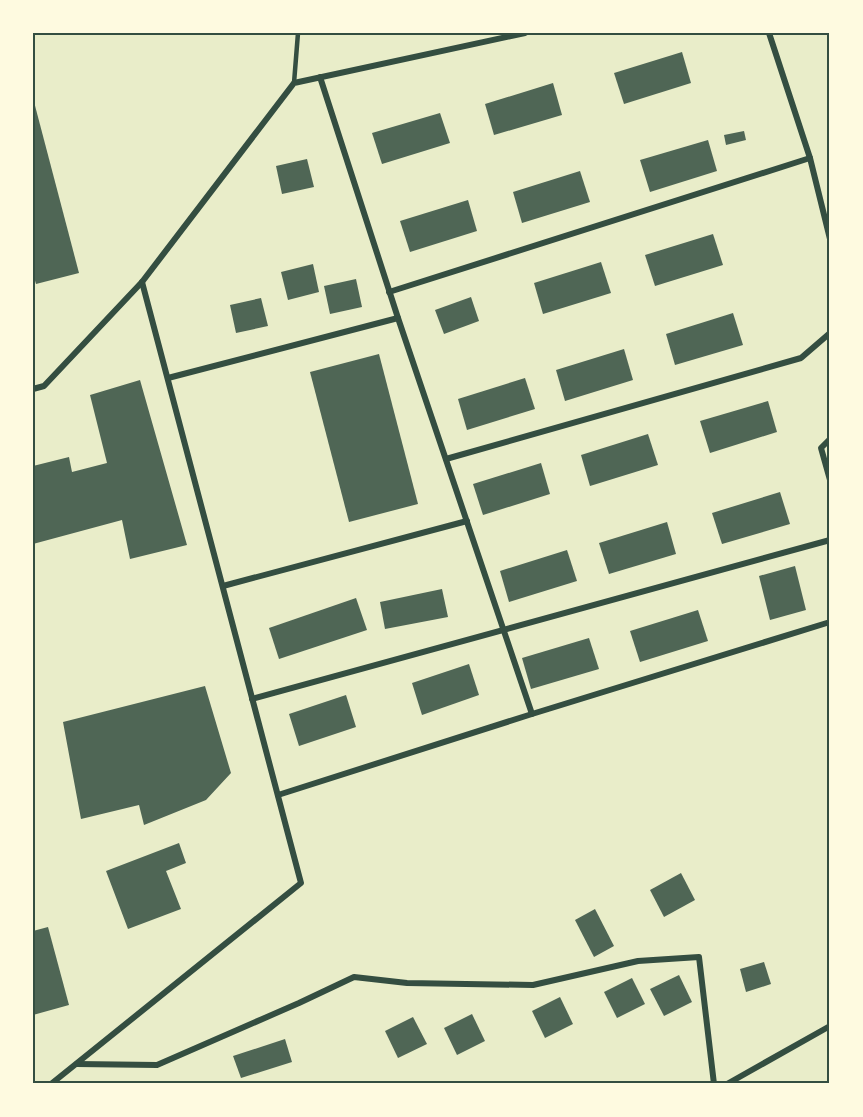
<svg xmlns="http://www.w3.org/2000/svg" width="863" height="1117" font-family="'Work Sans',sans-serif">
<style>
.building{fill:#4f6655}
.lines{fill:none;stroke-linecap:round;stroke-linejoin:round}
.service{stroke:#344e41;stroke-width:4.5}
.minor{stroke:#344e41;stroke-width:6}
.neatline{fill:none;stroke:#344e41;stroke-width:2}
</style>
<rect width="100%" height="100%" fill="#e9edc9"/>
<g class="building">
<polygon points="682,52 691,83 624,104 614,73"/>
<polygon points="553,83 562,115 494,135 485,104"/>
<polygon points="33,98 79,273 36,284 33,274"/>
<polygon points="440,113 450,143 382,164 372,133"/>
<polygon points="744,131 746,140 726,145 724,135"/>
<polygon points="708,140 717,171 650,192 640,160"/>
<polygon points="307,159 314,187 282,194 276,166"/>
<polygon points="580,171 590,202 522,223 513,192"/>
<polygon points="468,200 477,231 410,252 400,221"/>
<polygon points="713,234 723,265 655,286 645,255"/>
<polygon points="601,262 611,293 543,314 534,283"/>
<polygon points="313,264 319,292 288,300 281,272"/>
<polygon points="356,279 362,307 330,314 324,286"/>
<polygon points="471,297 479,321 444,334 435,310"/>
<polygon points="261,298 268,326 236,333 230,305"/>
<polygon points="733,313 743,345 675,365 666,334"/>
<polygon points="624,349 633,380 565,401 556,370"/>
<polygon points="379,354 418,504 349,522 310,372"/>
<polygon points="525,378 535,409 467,430 458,399"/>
<polygon points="140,380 187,545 130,559 122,520 33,544 33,466 69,457 72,472 107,463 90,395"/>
<polygon points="768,401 777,432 710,453 700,421"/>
<polygon points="648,434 658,465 590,486 581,455"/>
<polygon points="541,463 550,494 483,515 473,484"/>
<polygon points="780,492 790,524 722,544 712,513"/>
<polygon points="667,522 676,554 609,574 599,543"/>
<polygon points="567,550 577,581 509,602 500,571"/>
<polygon points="795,566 806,610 770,620 759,576"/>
<polygon points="442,589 448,617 385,629 380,602"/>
<polygon points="356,598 367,630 279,659 269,628"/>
<polygon points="698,610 708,641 640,662 630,631"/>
<polygon points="589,638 599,669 531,689 522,658"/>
<polygon points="469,664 479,695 422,715 412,683"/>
<polygon points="205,686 231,773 206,800 144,825 139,805 81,819 63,722"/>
<polygon points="346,695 356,727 299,746 289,714"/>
<polygon points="179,843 186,863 166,871 181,909 128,929 106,871"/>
<polygon points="681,873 695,900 664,917 650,890"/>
<polygon points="595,909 614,946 594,957 575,920"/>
<polygon points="48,927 69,1005 33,1015 33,931"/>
<polygon points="764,962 771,984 746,992 740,969"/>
<polygon points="679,975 692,1002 664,1016 650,989"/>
<polygon points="632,978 645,1004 617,1018 604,992"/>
<polygon points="560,997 573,1024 545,1038 532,1011"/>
<polygon points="472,1014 485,1041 457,1055 444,1028"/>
<polygon points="413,1017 427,1044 398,1058 385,1031"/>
<polygon points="285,1039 292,1062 241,1078 233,1056"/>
</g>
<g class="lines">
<polyline class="service" points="294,83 298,33"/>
<g class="minor">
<polyline points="769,33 810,158 830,239"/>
<polyline points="320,77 398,318 532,714"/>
<polyline points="389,292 810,158"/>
<polyline points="168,378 398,318"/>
<polyline points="33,389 44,386 142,282 294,83 525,33"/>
<polyline points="830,439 821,448 830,480"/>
<polyline points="446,459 801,358 830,333"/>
<polyline points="223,586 467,521"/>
<polyline points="252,699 830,540"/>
<polyline points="278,795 532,714 830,622"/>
<polyline points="77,1064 157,1065 299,1003 354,977 407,983 533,985 638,961 699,957 714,1084"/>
<polyline points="51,1084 301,883 142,282"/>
<polyline points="727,1084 830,1026"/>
</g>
</g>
<rect width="863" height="1117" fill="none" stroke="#fefae0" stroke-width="69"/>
<rect x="34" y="34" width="794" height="1048" class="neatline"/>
</svg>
